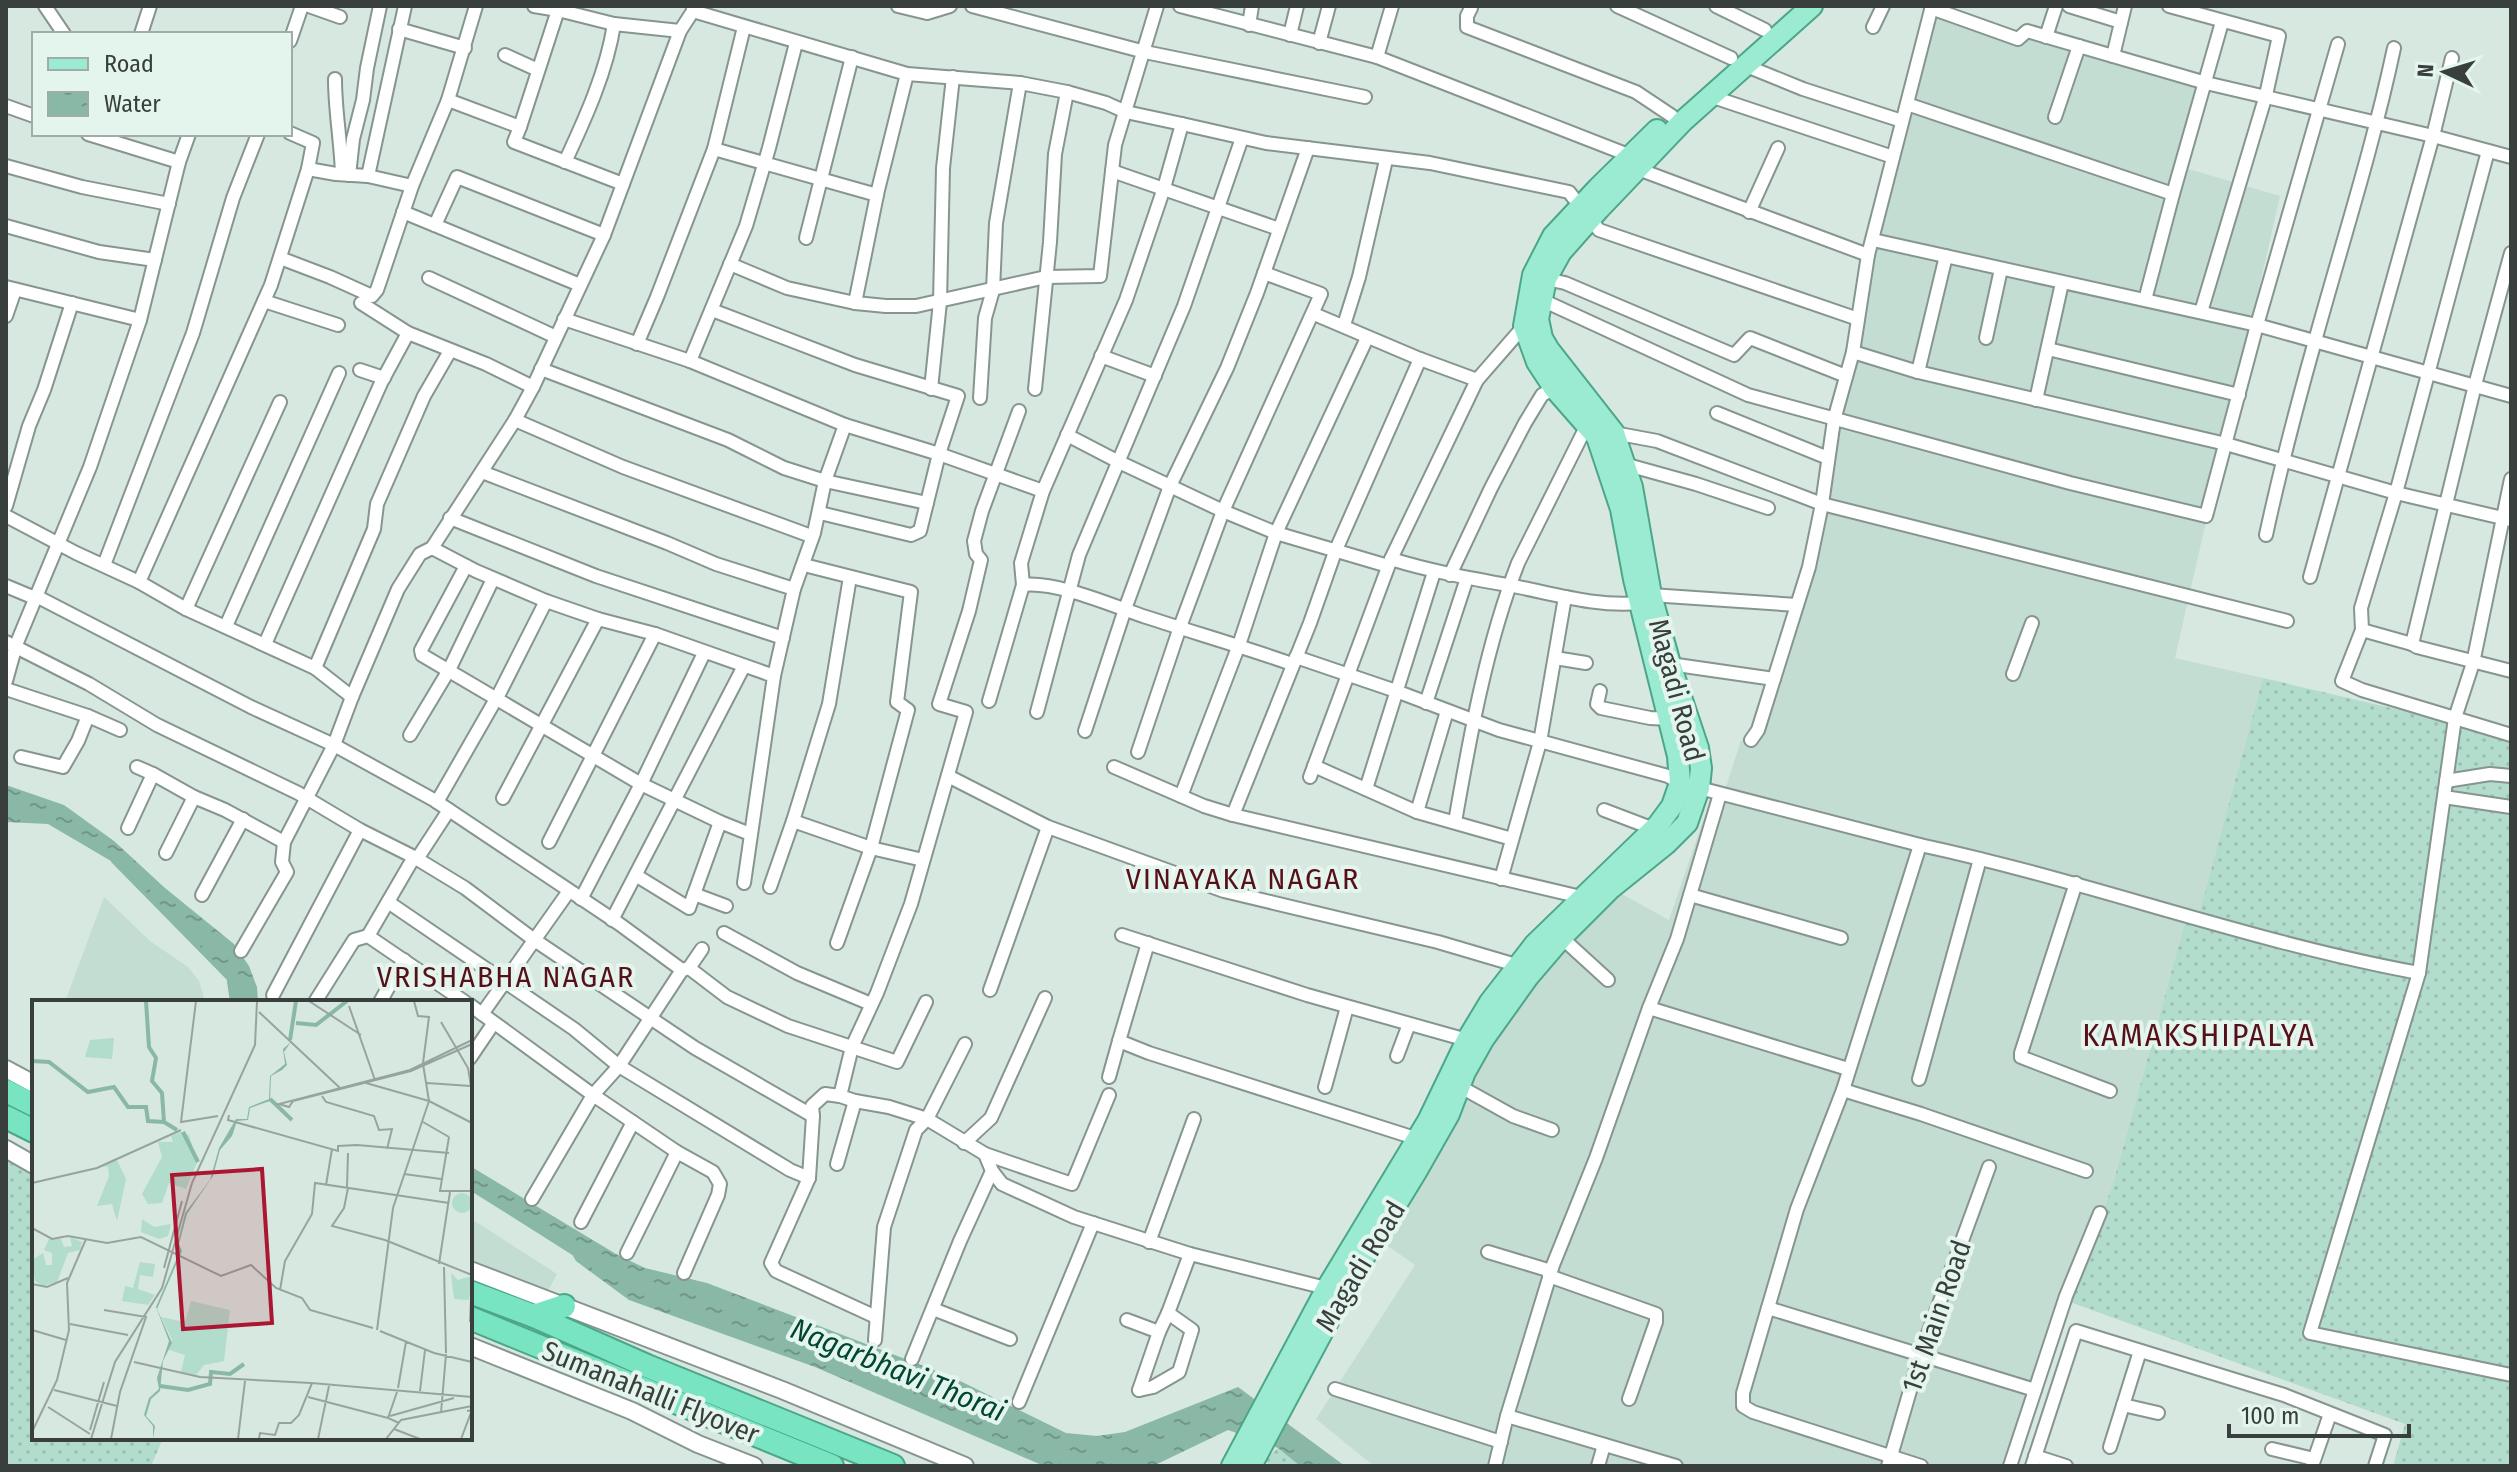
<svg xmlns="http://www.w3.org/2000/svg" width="2517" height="1472" font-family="'Fira Sans Condensed',sans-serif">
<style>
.built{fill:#c4ddd2}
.grass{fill:url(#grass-dots)}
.water{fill:url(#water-ripples)}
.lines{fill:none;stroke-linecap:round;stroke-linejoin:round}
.stream{stroke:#8ab8a6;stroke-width:4}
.minor-casing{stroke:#86958f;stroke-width:16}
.tertiary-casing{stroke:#86958f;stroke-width:20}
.primary-casing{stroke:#4ca689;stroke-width:24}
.trunk-casing{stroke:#4ca689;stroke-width:26}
.minor{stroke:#fff;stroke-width:12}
.tertiary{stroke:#fff;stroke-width:16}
.primary{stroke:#9aebd1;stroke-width:20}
.trunk{stroke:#78e4c2;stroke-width:22}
.labels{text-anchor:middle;stroke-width:8;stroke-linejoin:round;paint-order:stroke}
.street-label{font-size:28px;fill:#383f3c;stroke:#e4f5ee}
.neighbourhood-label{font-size:30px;letter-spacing:2px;fill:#551019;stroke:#e4f5ee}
.water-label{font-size:30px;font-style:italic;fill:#034534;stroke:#e4f5ee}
.quarter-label{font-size:32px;letter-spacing:2px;fill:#551019;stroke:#e4f5ee}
.inset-river{fill:none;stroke:#8ab8a6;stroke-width:4}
.inset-road{fill:none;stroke:#97a49e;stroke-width:2}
.view{fill:#ab1632;fill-opacity:0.15;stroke:#ab1632;stroke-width:4}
.inset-edge{fill:none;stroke:#383f3c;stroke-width:4}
</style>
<defs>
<pattern id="grass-dots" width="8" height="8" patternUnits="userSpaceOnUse" patternTransform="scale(2)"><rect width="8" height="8" fill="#b2dccb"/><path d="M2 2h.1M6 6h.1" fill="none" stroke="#9abeaf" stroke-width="1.8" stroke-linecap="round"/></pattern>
<pattern id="water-ripples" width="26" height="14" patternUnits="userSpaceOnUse" patternTransform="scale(2)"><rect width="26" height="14" fill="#8ab8a6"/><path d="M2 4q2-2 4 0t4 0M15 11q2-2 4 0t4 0" fill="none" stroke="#729788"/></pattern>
</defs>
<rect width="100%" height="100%" fill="#d7e8e0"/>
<g class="built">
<polygon points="1935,8 2198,84 2175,165 2280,196 2175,658 2263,678 2200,912 1726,787 1741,740 1757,735 1812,573 1857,319"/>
<polygon points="1711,797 1975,862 2186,919 2113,1184 2070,1302 2017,1466 1374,1466 1316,1419 1415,1265 1385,1244 1469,1076 1543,973 1620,893 1669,920"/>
<polygon points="104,897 150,941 188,967 199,981 205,1002 65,1002"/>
<polygon points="470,1218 557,1274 548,1291 470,1259"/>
</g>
<g class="grass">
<polygon points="2263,678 2511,736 2511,1466 2393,1466 2405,1424 2070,1302 2113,1184 2186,919 2200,911"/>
<polygon points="6,1159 34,1174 34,1438 163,1438 151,1466 6,1466"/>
<polygon points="1278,1448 1300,1466 1269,1466 1265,1459"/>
</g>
<g class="water">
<polygon points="6,785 64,805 114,841 165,888 234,944 249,966 257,987 258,1002 230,1002 226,975 116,864 48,824 6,822"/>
<polygon points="470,1166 616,1254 645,1268 707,1283 952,1377 1066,1433 1097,1436 1125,1432 1238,1387 1345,1466 1300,1466 1278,1448 1228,1430 1153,1466 1044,1466 815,1367 629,1300 576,1261 570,1251 470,1188"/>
</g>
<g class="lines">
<g class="stream">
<polyline points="113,861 227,977"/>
<polyline points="470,1188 573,1253"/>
</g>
<defs>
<g id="minor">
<polyline points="45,6 64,34"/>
<polyline points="309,6 340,17"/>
<polyline points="534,6 558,10"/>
<polyline points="898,6 927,13 950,6"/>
<polyline points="972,6 1145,52 1365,97"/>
<polyline points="1180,6 1377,57 1631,156 1638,169 1868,255"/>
<polyline points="1617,6 1731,58"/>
<polyline points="1716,6 1765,30"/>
<polyline points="2069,6 2121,22"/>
<polyline points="2169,6 2279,36 2266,95 2201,312"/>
<polyline points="1471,8 1467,16 1467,27 1636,92 1672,116"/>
<polyline points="1931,8 2018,39 2027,31 2206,83 2433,136 2511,157"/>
<path d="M693,11L907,74L1020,83L1067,92L1106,103L1126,112L1182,124L1164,188L1126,300L1043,491L1021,563L1023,585C1057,581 1113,606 1146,617C1195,633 1244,647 1292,664"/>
<polyline points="1249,25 1252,6"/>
<polyline points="1873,27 1883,6"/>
<polyline points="399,29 465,48"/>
<polyline points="141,34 150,6"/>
<polyline points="1290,35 1297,6"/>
<polyline points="2046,37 2056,6"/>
<polyline points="290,41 302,6"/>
<polyline points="1319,43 1329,6"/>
<polyline points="505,55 538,70"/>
<polyline points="2113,56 2125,6"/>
<polyline points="1377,57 1392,6"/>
<polyline points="1744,65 1803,89 1902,121"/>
<path d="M335,79C335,111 341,142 342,174"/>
<polyline points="1710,96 1893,157"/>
<polyline points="448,100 520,127 558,10 614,24 680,31"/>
<polyline points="1907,104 2173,194"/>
<polyline points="6,106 34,116"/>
<polyline points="2055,117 2079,46"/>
<polyline points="1182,124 1266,143 1430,163 1569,192 1599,230 1858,319"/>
<polyline points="520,127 514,142 623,184"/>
<polyline points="88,134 179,162"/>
<polyline points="714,149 877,195"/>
<polyline points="2488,151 2396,493 2361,608 2362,630 2412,644 2417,647 2511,671"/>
<path d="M565,162C585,119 607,71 614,24"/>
<polyline points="6,166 82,187 169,204"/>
<polyline points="308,169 336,174 368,176 412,186"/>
<polyline points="1112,171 1279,229"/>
<polyline points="349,175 353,139 363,100 367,68 380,6"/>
<polyline points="368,176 405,6"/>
<polyline points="403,212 580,285"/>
<polyline points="1749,212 1778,148"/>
<polyline points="435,225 457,177 604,235"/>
<polyline points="6,226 99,252 155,260"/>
<polyline points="806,238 852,57"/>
<polyline points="1873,240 2257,325 2511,396"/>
<polyline points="280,258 330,277 372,296 377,290 412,186 448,100 476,6"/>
<polyline points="730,264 787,288 855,303 886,306 916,306 1046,277 1100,276 1115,145 1157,6"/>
<polyline points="429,278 556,337"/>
<polyline points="1546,279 1565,283 1734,355 1750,338 1846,376"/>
<polyline points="6,287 140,320"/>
<polyline points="1542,300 1748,395 2070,483 2206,516 2257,325 2338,44"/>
<polyline points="2145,300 2173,194 2222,22"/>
<polyline points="264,301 338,325"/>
<polyline points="361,303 408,333"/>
<polyline points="855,303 878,190 907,74"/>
<polyline points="712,310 855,365 958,396 939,454 1043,491"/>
<polyline points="1314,314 1420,359 1477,380"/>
<polyline points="6,316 15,290"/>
<polyline points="564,319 690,361 845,425 939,454 920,531 911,535 820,513"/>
<polyline points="1344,325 1359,277 1386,160"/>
<polyline points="1986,338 2001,269"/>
<polyline points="637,344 657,297 714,149 744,27"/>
<polyline points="2048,349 2239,395"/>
<polyline points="1853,352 1918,372 2226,444 2396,493 2511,520"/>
<polyline points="1101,356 1155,376"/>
<polyline points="690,361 746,226 769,148 796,43"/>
<polyline points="541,369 728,440 784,468 825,481 927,503"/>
<polyline points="360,370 384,378"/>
<polyline points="1918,372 1946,256"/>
<polyline points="931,389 940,302 943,168 953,77"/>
<polyline points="1035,389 1050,242 1055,154 1067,92"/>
<polyline points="980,398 985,318 993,290 996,223 1020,83"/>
<polyline points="2036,400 2062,283"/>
<polyline points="1019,411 982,511 974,541 976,554 981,560 969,611 939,704 966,712 911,904 877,993 852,1047 840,1096 855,1101 889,1107 927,1119 985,1154 992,1171 1002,1184 1074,1217 1190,1254 1330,1289"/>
<polyline points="1717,413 1828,458"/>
<polyline points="515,420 623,467 811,536"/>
<polyline points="1614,433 1657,441 1822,504 2287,621"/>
<polyline points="1067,435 1119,462 1223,511 1276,533 1388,566"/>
<polyline points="1624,464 1696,484 1768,508"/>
<polyline points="482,472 667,543 716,564 794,589"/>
<polyline points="6,506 29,426 44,390 72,303"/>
<polyline points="6,516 76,553 139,582 186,609 315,668 352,697"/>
<polyline points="450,518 596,576 783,638"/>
<path d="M2266,535C2280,470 2297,405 2315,341C2342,243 2373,147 2394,48"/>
<polyline points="432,548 476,571 546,601 598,619 655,634 774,676"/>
<path d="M1391,559C1433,572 1475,579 1518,587C1558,595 1599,607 1640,603"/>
<polyline points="104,565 193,333 233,198 258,134"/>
<polyline points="804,565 911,592 897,702 908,710 871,848 837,943"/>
<polyline points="466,566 421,650 422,655 641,784 720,822 750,834"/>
<polyline points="1450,575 1491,488 1525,423 1542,395 1554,388"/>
<polyline points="2310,577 2433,136 2452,58"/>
<polyline points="139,582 271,285 308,169 313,143 290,133"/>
<polyline points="6,586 30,596 36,596 251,707 334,745 434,800 618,923 682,970 689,968"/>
<polyline points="1651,595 1797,605"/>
<polyline points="186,609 280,402"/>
<polyline points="226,626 339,373"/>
<polyline points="2362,630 2342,681 2362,690 2511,735"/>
<polyline points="6,642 89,684 157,725 298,793 360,830 414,857 465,888 533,939 695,1048 813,1116 812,1106 825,1094 840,1096"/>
<polyline points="265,644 381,383 408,333 486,364 533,387"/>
<polyline points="2412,644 2475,385 2511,253"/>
<polyline points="1296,657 1396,691 1499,730 1668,776 1680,783 1920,845"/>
<polyline points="1555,658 1586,663"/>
<polyline points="1670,664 1774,679"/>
<polyline points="315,668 374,529 377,504 424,396 450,351"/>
<polyline points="2013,674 2032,623"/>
<polyline points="6,681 16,645 90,467 140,320 179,162 189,134"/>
<polyline points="6,689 88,716"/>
<polyline points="1600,691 1597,704 1601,708 1650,718 1671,719"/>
<polyline points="989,701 1023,585"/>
<polyline points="1426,703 1467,578"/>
<polyline points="1037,712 1079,555 1184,306 1242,138"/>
<polyline points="1085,731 1125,609 1170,486 1227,368 1257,293 1308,148"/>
<polyline points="410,735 449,670 493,579"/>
<polyline points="1751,740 1758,730 1809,567 1822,504 1834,420 1853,352 1868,255 1932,6"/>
<polyline points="1138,752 1180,627 1223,511 1321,294 1264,273"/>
<polyline points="21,757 63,767 78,741 88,716 120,730"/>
<polyline points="1314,766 1417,812 1512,839"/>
<polyline points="137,767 153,774"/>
<polyline points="1114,767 1204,806 1233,815 1581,897"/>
<polyline points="948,776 1048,827 1224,891 1438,942 1516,965"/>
<polyline points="1310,777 1391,559 1477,380 1524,326"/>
<polyline points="2446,781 2490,774 2511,776"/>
<polyline points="1366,789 1434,572"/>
<polyline points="1181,796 1239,645 1276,533 1367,338"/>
<polyline points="2444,797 2511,807"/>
<polyline points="503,798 598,619"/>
<polyline points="437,802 500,692 546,601"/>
<polyline points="1604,810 1654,829"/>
<polyline points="1417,812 1447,711"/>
<polyline points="1233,815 1310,623 1335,552 1420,359"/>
<polyline points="793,821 871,848 923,860"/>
<path d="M1455,822C1470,736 1486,646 1518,563L1587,425"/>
<polyline points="128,828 153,774 194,797"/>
<polyline points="549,842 655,634"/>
<polyline points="166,853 194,797 225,810 284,842"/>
<polyline points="417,859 449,810"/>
<polyline points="637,876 689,908 720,822"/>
<polyline points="1501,879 1540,742 1565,597"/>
<polyline points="744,883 774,676 794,589 814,533 825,481 845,425"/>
<polyline points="2076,883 2021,1053 2021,1057 2110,1091"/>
<polyline points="770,887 793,821 829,704 850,577"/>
<polyline points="694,894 726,906"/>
<polyline points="202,895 243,819"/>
<polyline points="1690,895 1841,938"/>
<polyline points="581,899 641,784 704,653"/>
<polyline points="388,902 574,1029 619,1066 790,1170 809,1178"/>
<polyline points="612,920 744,666"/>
<polyline points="724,933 797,973 871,1004"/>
<polyline points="1122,935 1307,995 1467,1040"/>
<polyline points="368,936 414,857"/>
<polyline points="1562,938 1608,980"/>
<polyline points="1148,943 1119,1041 1149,1053 1418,1139"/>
<polyline points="702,949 689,968 727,997 788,1026 897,1062 926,1002"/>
<polyline points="241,951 287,872 282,862 284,842 334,745 352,697 398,589 420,554 432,548 515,420 533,387 604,235 680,31 693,11 693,6"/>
<polyline points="2419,973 2455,718 2473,663 2511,479"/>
<polyline points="990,990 1048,827"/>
<polyline points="273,995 360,830"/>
<polyline points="315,1002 354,940 368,936 465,1002"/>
<polyline points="380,1002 404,960"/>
<polyline points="470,1005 593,1095 677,1152 713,1172 720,1184 718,1195 684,1273"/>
<polyline points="1649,1008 1848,1069"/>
<polyline points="482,1014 569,891"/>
<polyline points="1397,1056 1409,1024"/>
<polyline points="470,1058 493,1024"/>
<polyline points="1109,1077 1119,1041"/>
<polyline points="1919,1079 1980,859"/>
<polyline points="1459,1086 1513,1116 1552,1130"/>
<polyline points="1325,1087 1347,1007"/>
<polyline points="1843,1090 1921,1114 2086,1171"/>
<polyline points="813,1116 809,1178 771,1263 776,1271 876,1317"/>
<polyline points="964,1143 991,1118 1045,998"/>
<polyline points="985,1154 1072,1184 1109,1095"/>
<polyline points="837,1164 855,1101"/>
<polyline points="532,1199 593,1095 619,1066 682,970"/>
<polyline points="581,1222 633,1122"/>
<polyline points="1149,1242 1194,1119"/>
<polyline points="1488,1252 1551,1271"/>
<polyline points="627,1253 677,1152"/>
<polyline points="1549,1276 1656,1314 1656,1322 1629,1399"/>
<polyline points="1768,1308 2035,1390"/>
<polyline points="933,1309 1010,1339"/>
<polyline points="1127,1320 1159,1332 1168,1313"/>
<polyline points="875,1340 884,1227 916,1130 927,1119 965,1044"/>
<polyline points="912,1359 960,1241 992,1171"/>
<polyline points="1335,1389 1501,1442"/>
<polyline points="1139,1390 1153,1387 1179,1372 1192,1330 1168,1313 1190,1254"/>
<polyline points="1139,1390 1159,1332"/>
<polyline points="1019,1402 1093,1223"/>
<polyline points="2123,1405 2158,1413"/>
<polyline points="1507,1416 1676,1466"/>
<polyline points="2110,1447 2140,1351"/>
<polyline points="2272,1449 2314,1459"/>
<polyline points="2035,1456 2066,1466"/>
<polyline points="1495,1466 1507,1416 1553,1265 1596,1158 1649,1008 1677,939 1720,794"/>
<polyline points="1598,1466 1604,1445"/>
<polyline points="1888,1466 1921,1353 1989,1167"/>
<path d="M1921,1466L1753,1412L1743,1406V1393L1797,1209L1843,1090L1920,845C2088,881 2250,942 2419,973L2310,1333L2511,1375"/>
<polyline points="2010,1466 2066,1296 2100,1213"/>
<polyline points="2032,1466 2076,1331 2284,1395 2385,1435 2375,1466"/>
<polyline points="2312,1466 2330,1414"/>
</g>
<g id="tertiary">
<polyline points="6,1069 34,1084"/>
<polyline points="6,1149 34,1165"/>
<polyline points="470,1270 782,1390 965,1466"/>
<polyline points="470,1346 632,1411 698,1444 754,1466"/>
</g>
<g id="primary">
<polyline points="1232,1466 1327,1288 1428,1121 1467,1040 1490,1002 1535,944 1658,825 1672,806 1680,783 1678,756 1634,579 1621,509 1597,437 1554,388 1537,362 1524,326 1533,275 1553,236 1598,188 1657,130"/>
<polyline points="1251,1466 1350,1280 1416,1172 1449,1114 1465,1072 1483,1040 1528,977 1564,935 1610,889 1666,844 1687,823 1699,788 1701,768 1698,748 1670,664 1651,595 1632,487 1614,433 1549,350 1542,338 1538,319 1546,279 1561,252 1599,209 1683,121 1812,6"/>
</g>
<g id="trunk">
<polyline points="6,1091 34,1105"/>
<polyline points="6,1117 34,1131"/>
<polyline points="470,1292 534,1316 647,1366 893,1466"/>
<polyline points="534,1316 564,1306"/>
<polyline points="470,1318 832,1466"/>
</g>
</defs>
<use href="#minor" class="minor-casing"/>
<use href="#tertiary" class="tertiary-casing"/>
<use href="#primary" class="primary-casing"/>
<use href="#trunk" class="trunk-casing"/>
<use href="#minor" class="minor"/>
<use href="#tertiary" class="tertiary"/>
<use href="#primary" class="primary"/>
<use href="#trunk" class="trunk"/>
</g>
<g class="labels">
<g class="street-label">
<text transform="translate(1677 690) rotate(75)" y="10">Magadi Road</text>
<text transform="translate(1360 1266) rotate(-59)" y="10">Magadi Road</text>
<text transform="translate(1936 1316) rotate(-71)" y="10">1st Main Road</text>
<text transform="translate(651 1392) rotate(22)" y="10">Sumanahalli Flyover</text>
</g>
<g class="neighbourhood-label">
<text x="1243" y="889">VINAYAKA NAGAR</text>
<text x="506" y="987">VRISHABHA NAGAR</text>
</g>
<g class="water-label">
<text transform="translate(898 1370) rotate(22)" y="10">Nagarbhavi Thorai</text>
</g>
<g class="quarter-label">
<text x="2199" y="1046">KAMAKSHIPALYA</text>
</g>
</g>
<g transform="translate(32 1000)">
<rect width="440" height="440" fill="#d7e8e0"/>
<path d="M82,38L80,59L53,57L58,40ZM149,132L157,135L165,162L154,189L137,183L130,203L116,204L110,194L130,157L126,142H141L139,136ZM38,237L50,242L48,250L36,253L25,282L11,286L3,281L0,260L11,253L14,265H20V253L12,250L17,239H29L32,247L40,246ZM159,301L198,310L192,361L172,365L164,375L149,372L153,355L137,350L140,340L129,317L153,322Z" fill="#b2dccb"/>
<path d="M84,158L94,179L85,221L80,204L65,206L77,176L76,167L68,166ZM110,219L122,227L139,224L136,236L127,239L109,232ZM108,262L123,264L121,277L108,275L106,289L123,295L116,305L90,301L93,286L101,288Z" fill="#b2dccb"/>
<path d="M420 203a10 10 0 1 1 20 0a10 10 0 1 1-20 0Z" fill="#b2dccb"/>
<path d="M419,273L426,280L440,276L437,300L422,299Z" fill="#b2dccb"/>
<path d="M259,42L252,52L255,65L250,70L239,76L238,101L218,108L216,120L205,121L200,136L188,150L181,176L155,214L147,244L150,251L125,309L140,343L131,361L128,391L119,399L114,416L123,426L121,439V426L112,415L117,398L127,389L125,378L137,341L124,307L147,253L145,245L153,213L178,180L187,148L204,119H215L217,107L237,99L238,76L253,64L251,49Z" fill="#8ab8a6"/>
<path class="inset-river" d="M114,1L117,47L124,58L120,81L130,93L132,122L145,130M264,23L284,25L315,1M258,40L264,1M0,61L17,62L56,92L82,87L96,107H114L116,121L132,122M238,99L260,120M151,132L166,162M128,386L156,390L178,384L179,372L198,374L212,364"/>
<path class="inset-road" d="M164,1L149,122L186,116M277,1L329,35M382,1L386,16L397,17L391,63M317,6L343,80M227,12L308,88M409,22L436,68L439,86M440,40L378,70L247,104L257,107L261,101L379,71L440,44M334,83L397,101M395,83L439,86M290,96L294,102L342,116L347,130L360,129L355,149M397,101L440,123M197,115L196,120L306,151V146L325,145L417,153M391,122L417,137M417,137L408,191H440M372,174L409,179M0,183L65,168L149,130M294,185L300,149M315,187L316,153M316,188L312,208L300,226L353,240M0,228L20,239L36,236L75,243L109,237L189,276L219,265L244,288L270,298L278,310L341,328M353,240L440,275M407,264L418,192M412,267L414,353M132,268L150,201M0,284L15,287L36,278M248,290L253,261L280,214L283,183L417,203M72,310L114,317L88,392L79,439M438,322L440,278M38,324L96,335M0,330L34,340M345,330L361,208L397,101L391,64M348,331L402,353L440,362M102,362L168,377L279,383M366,388L374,342M22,390L85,406M388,391L393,350M365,392L356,418L367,423M276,397L356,418M16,407L58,434M409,413L414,354M358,416L422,398M362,429L388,439M58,430L72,382M0,432L25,380L37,330L35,283L54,239M59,439L83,362L130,288L160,183L223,45L225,1M206,439L213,381M227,439L228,433L243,435L247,423H259L267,415L280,383L440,397M286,439L297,386M354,439L369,420L440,406M429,439L440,410L435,411"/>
<path class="view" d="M230,169L240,323L151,329L140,175Z"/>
<rect width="440" height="440" class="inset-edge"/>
</g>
<rect width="2517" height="1472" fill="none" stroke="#383f3c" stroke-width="16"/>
<rect x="32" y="32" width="260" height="104" fill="#e4f5ee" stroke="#9faca7" stroke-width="2"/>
<rect x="48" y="58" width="40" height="12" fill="#9aebd1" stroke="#9faca7" stroke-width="2"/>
<text x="104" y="72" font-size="24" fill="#383f3c">Road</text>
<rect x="48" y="92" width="40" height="24" fill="url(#water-ripples)" stroke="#9faca7" stroke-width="2"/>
<text x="104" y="112" font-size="24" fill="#383f3c">Water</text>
<g transform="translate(2445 72) rotate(274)" stroke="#e4f5ee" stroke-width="6" paint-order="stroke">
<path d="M0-6L14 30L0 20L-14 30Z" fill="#383f3c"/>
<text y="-12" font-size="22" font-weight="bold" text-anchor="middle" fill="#383f3c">N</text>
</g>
<path d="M2229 1424v12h180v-12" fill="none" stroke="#383f3c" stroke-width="4"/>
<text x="2241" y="1424" font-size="24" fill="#383f3c" stroke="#e4f5ee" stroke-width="6" paint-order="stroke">100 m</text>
</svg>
